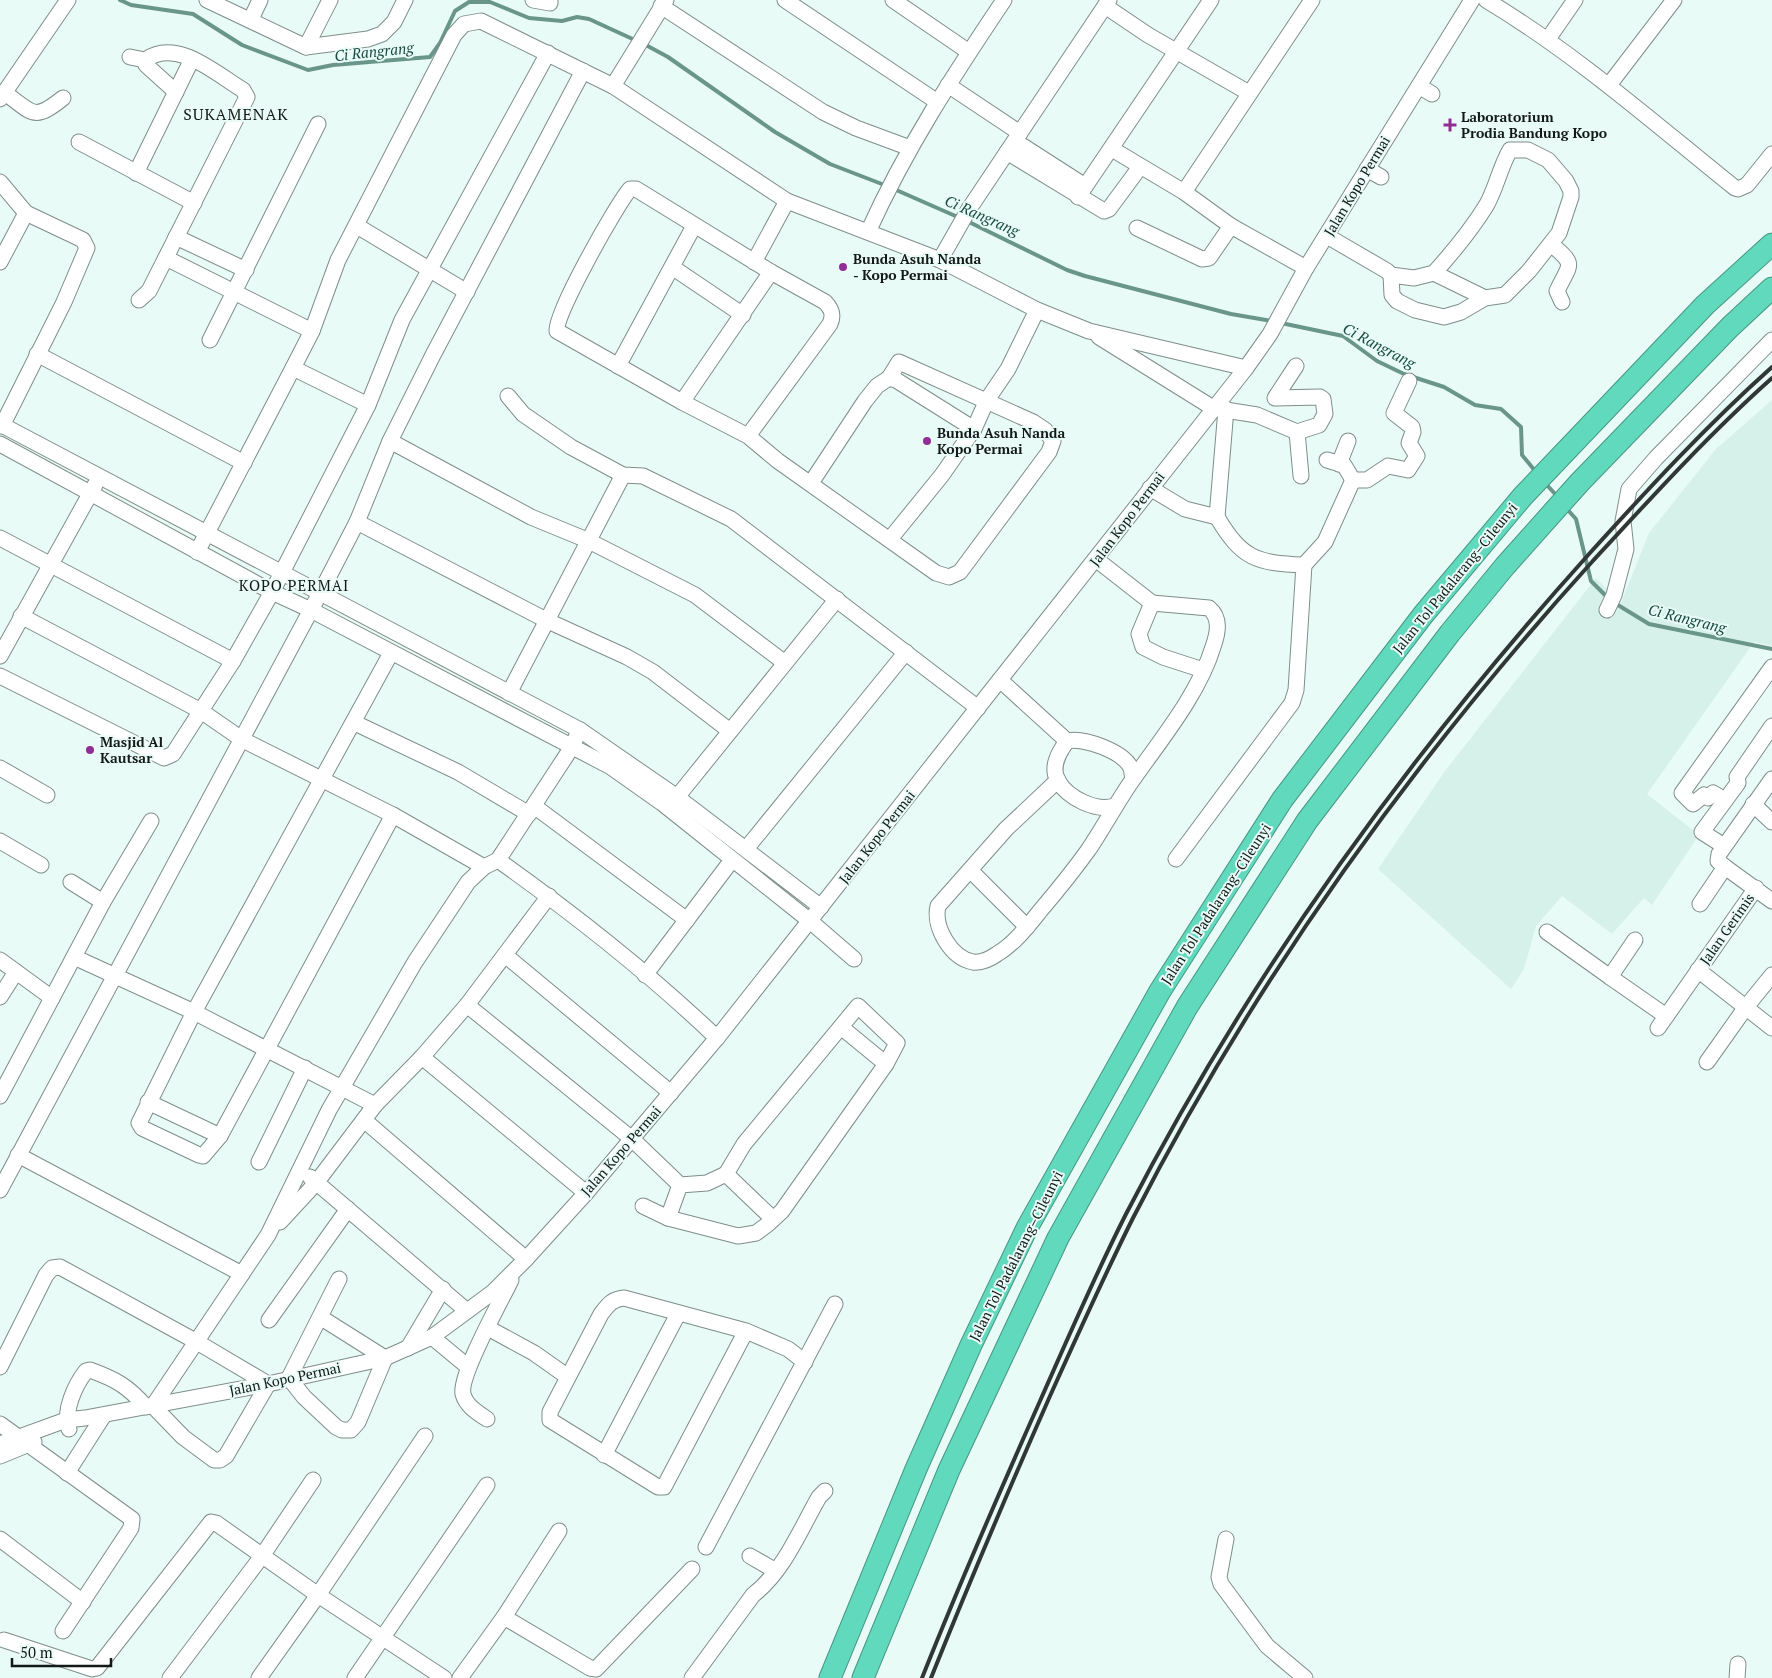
<svg xmlns="http://www.w3.org/2000/svg" width="1772" height="1678" font-family="'PT Serif',serif">
<style>
.built{fill:#d6f1e9}
.lines{fill:none;stroke-linecap:round;stroke-linejoin:round}
.stream{stroke:#6a968a;stroke-width:4}
.minor-casing{stroke:#7e8e89;stroke-width:17}
.highway-casing{stroke:#469683;stroke-width:23}
.minor{stroke:#fff;stroke-width:15}
.highway{stroke:#61d9bd;stroke-width:21}
.rail{stroke:#303735;stroke-width:4}
.poi-dot{fill:#902e95;stroke:#e9fbf6;stroke-width:2}
.labels{text-anchor:middle;stroke-width:4;stroke-linejoin:round;paint-order:stroke}
.poi-label{font-size:14px;font-weight:bold;fill:#131917;stroke:#e9fbf6;text-anchor:start}
.street-label{font-size:14px;fill:#131917;stroke:#e9fbf6}
.water-label{font-size:15px;font-style:italic;fill:#184c41;stroke:#e9fbf6}
.neighbourhood-label{font-size:15px;letter-spacing:1px;fill:#131917;stroke:#e9fbf6}
.quarter-label{font-size:16px;letter-spacing:1px;fill:#131917;stroke:#e9fbf6}
</style>
<rect width="100%" height="100%" fill="#e9fbf6"/>
<polygon class="built" points="1772,400 1772,646 1754,642 1647,794 1699,835 1652,905 1644,898 1612,934 1562,896 1536,926 1524,969 1511,989 1378,869 1445,771 1596,578 1621,603 1649,533 1716,449"/>
<g class="lines">
<g class="stream">
<polyline points="120,0 131,5 193,14 242,45 308,70 333,65 430,57 440,43 455,11 469,2 490,2 529,18 562,21 577,17 589,19 637,41"/>
<polyline points="644,44 668,57 775,132 830,164 887,186"/>
<polyline points="894,189 960,218"/>
<polyline points="967,221 1067,270 1085,276 1231,314 1272,321"/>
<polyline points="1281,323 1343,336 1377,361 1404,374 1444,387 1475,405 1501,409 1521,427 1522,455 1536,472"/>
<polyline points="1545,483 1557,496"/>
<polyline points="1566,508 1576,519 1591,581 1608,598"/>
<polyline points="1613,602 1649,624 1772,649"/>
</g>
<defs>
<g id="minor">
<polyline points="207,0 306,47 368,39 382,34 394,22 405,0"/>
<polyline points="533,0 550,3 550,0"/>
<polyline points="785,0 936,101"/>
<polyline points="893,0 969,52"/>
<path d="M1486,0C1576,54 1654,123 1735,188L1738,189L1747,185L1772,154"/>
<polyline points="661,6 823,112 856,128 910,148"/>
<polyline points="1105,6 1148,35 1249,93"/>
<polyline points="251,19 260,0"/>
<polyline points="1548,39 1575,0"/>
<polyline points="306,47 330,0"/>
<path d="M130,57L145,60C177,37 216,74 243,90L247,97L149,291L139,300"/>
<polyline points="145,60 146,65 176,92"/>
<polyline points="948,85 1020,133"/>
<polyline points="1609,85 1674,0"/>
<polyline points="613,86 666,0"/>
<polyline points="1419,86 1432,94"/>
<path d="M5,93C33,113 33,122 63,98"/>
<polyline points="0,99 68,0"/>
<polyline points="1015,141 1085,186"/>
<polyline points="79,142 194,203"/>
<polyline points="1112,149 1184,192 1231,226 1306,268"/>
<polyline points="1007,152 1104,211 1109,209 1140,167"/>
<polyline points="1367,169 1381,177"/>
<polyline points="136,173 192,59"/>
<polyline points="0,182 26,213 83,240 87,248 64,302 2,426"/>
<polyline points="1184,192 1312,0"/>
<polyline points="1078,197 1211,0"/>
<polyline points="357,226 467,292"/>
<polyline points="1137,228 1202,259 1209,258 1231,226"/>
<path d="M868,232C906,148 953,76 1004,0"/>
<polyline points="1327,236 1387,271 1391,275 1414,278 1434,273 1485,298"/>
<polyline points="176,237 246,270"/>
<path d="M1551,244C1577,266 1570,263 1557,291L1562,302"/>
<polyline points="166,258 312,331"/>
<polyline points="940,260 969,209 1109,0"/>
<polyline points="0,262 26,213"/>
<polyline points="754,262 787,201"/>
<polyline points="672,267 743,315"/>
<path d="M1391,275L1392,295L1397,301L1415,310L1444,317L1461,312L1485,298L1505,295L1529,271L1559,233L1571,197V191L1566,181L1548,160L1528,150H1510C1500,167 1496,189 1486,206C1471,230 1453,252 1434,273"/>
<polyline points="1099,337 1213,408 1257,415 1297,432 1319,425 1325,414 1323,399 1320,397 1275,398 1296,366"/>
<polyline points="210,340 318,124"/>
<polyline points="37,354 244,463"/>
<polyline points="618,366 694,226"/>
<polyline points="293,368 368,405"/>
<polyline points="889,378 896,380 974,429"/>
<polyline points="508,396 523,414 571,447 623,475 643,476 731,519 978,708"/>
<polyline points="682,402 771,272"/>
<polyline points="0,424 580,730 677,797 821,907"/>
<polyline points="1297,432 1301,476"/>
<path d="M748,436L830,324C834,315 832,309 825,302L771,272L636,189H630C618,202 552,319 557,331L682,402L748,436L778,461L936,573L949,577L960,572L1049,452L1053,441L1045,430L1033,422L899,362L889,378L877,386L865,401L811,483"/>
<polyline points="390,441 531,517 587,540 695,595 785,663"/>
<polyline points="0,444 272,592 311,610 611,767 662,803 810,921 854,959"/>
<polyline points="1327,460 1344,465 1353,480"/>
<polyline points="1339,464 1348,441"/>
<polyline points="1353,480 1367,480 1388,466 1408,470 1417,456 1409,443 1413,432 1412,427 1394,413 1409,381"/>
<polyline points="1150,488 1185,509 1217,517 1226,409"/>
<polyline points="357,522 548,621 627,657 653,672 730,731"/>
<polyline points="0,538 233,661"/>
<polyline points="890,539 942,475 974,429 987,400 1008,369 1037,310"/>
<polyline points="197,552 293,368 312,331 338,260 454,35 464,24 481,21 613,86 787,201 940,260 1037,310 1089,331 1246,368"/>
<polyline points="1304,565 1325,542 1353,480"/>
<polyline points="1152,603 1139,634 1143,647 1163,657 1203,670"/>
<polyline points="1607,610 1614,595 1626,549 1623,521 1629,489 1656,458 1772,340"/>
<polyline points="21,616 201,711 243,740 393,815 484,867"/>
<polyline points="391,653 194,1012 139,1123 142,1128 199,1155 203,1156 220,1136 393,815"/>
<polyline points="0,656 95,485"/>
<polyline points="0,676 164,758 173,754 233,661 272,592 368,405 402,320 548,53"/>
<polyline points="1000,680 1067,741"/>
<polyline points="509,693 623,475"/>
<polyline points="355,723 458,772 529,814"/>
<polyline points="0,768 47,795"/>
<path d="M1058,780L1006,829L938,906C933,927 951,958 973,962C982,963 990,959 997,954C1014,944 1028,926 1040,911C1057,891 1074,870 1089,849C1103,828 1115,806 1129,785C1158,743 1198,696 1213,647C1218,633 1221,618 1209,608L1152,603L1097,560"/>
<polyline points="677,797 837,599"/>
<polyline points="1725,800 1713,793 1708,798 1704,795 1693,804 1682,793 1772,667"/>
<polyline points="1753,804 1772,822"/>
<polyline points="534,806 687,920"/>
<path d="M1115,806C1096,812 1068,798 1058,781C1050,767 1059,752 1067,741C1083,737 1123,751 1131,768C1132,771 1132,776 1133,779"/>
<polyline points="0,841 41,865"/>
<polyline points="1724,846 1702,832 1738,783 1737,777 1772,726"/>
<polyline points="746,849 906,652"/>
<path d="M1176,859L1292,703L1296,690L1304,565C1256,563 1242,559 1217,517"/>
<path d="M498,860C574,914 650,974 717,1038"/>
<polyline points="1725,867 1718,861 1719,854 1772,779"/>
<polyline points="971,871 1027,927"/>
<polyline points="71,882 103,902"/>
<polyline points="1700,904 1725,867 1772,901"/>
<polyline points="1547,932 1610,977 1635,940"/>
<polyline points="505,955 671,1093"/>
<polyline points="74,957 194,1012 375,1105"/>
<polyline points="0,960 52,998"/>
<polyline points="1698,970 1772,1028"/>
<polyline points="645,975 732,860"/>
<polyline points="1610,977 1666,1016"/>
<polyline points="0,997 16,972"/>
<polyline points="467,1005 632,1139 680,1185 707,1183 726,1174 744,1144 858,1006 897,1043 886,1064 782,1211 768,1224 756,1233 738,1236 668,1218 680,1185"/>
<polyline points="841,1027 886,1064"/>
<polyline points="1658,1028 1756,888"/>
<polyline points="422,1057 586,1193"/>
<polyline points="1707,1062 1746,1007 1772,975"/>
<polyline points="0,1096 103,902 151,821"/>
<polyline points="148,1102 220,1136"/>
<polyline points="364,1120 526,1259"/>
<polyline points="18,1155 242,1274"/>
<polyline points="259,1162 305,1068"/>
<polyline points="726,1174 773,1219"/>
<polyline points="310,1177 467,1311"/>
<polyline points="0,1190 327,580 357,522 390,441 433,355 583,71"/>
<polyline points="643,1206 668,1218"/>
<polyline points="280,1222 316,1183 375,1105 422,1057 467,1005 549,896"/>
<polyline points="320,1317 385,1358 358,1422 351,1430 342,1430 336,1427 304,1397 289,1378 339,1279"/>
<polyline points="269,1320 348,1209"/>
<polyline points="488,1328 534,1353 568,1377"/>
<path d="M746,1331L664,1487H658L550,1420V1412L601,1314C608,1305 612,1299 624,1298L746,1331L788,1349L805,1362"/>
<polyline points="432,1337 467,1366"/>
<polyline points="408,1348 443,1289"/>
<polyline points="0,1367 46,1275 52,1268 60,1267 197,1342 268,1384 226,1456 220,1460 214,1460 183,1437 153,1406 268,1235 329,1110 415,962 468,882 484,867 498,860 568,753 580,730"/>
<path d="M487,1419C478,1413 466,1406 463,1394C459,1375 501,1301 511,1280"/>
<polyline points="0,1424 132,1519 131,1528 63,1631"/>
<path d="M69,1429C63,1411 75,1385 86,1371L90,1370C115,1379 128,1386 146,1407"/>
<polyline points="0,1444 66,1420 85,1418 268,1384 385,1358 432,1337 493,1292 526,1259 586,1193 717,1038 1246,368 1270,334 1306,268 1472,0"/>
<polyline points="604,1455 678,1314"/>
<polyline points="0,1456 34,1442"/>
<polyline points="67,1473 104,1415"/>
<polyline points="0,1539 83,1602"/>
<polyline points="1226,1539 1219,1577 1221,1584 1267,1646 1305,1678"/>
<polyline points="706,1547 835,1304"/>
<polyline points="750,1556 776,1571"/>
<polyline points="504,1617 590,1668 596,1669 692,1569"/>
<polyline points="4,1640 92,1669 97,1668 211,1522 216,1523 318,1595 444,1678"/>
<polyline points="170,1678 262,1556 313,1480"/>
<polyline points="259,1678 318,1595 425,1436"/>
<polyline points="355,1678 487,1485"/>
<polyline points="460,1678 504,1617 559,1531"/>
<path d="M692,1678L753,1595C784,1571 800,1530 819,1497L825,1491"/>
<polyline points="1737,1678 1738,1664"/>
</g>
<g id="highway">
<polyline points="830,1678 916,1469 971,1345 1027,1228 1160,991 1282,800 1423,615 1523,496 1705,305 1772,244"/>
<polyline points="863,1678 949,1470 1058,1238 1187,1007 1307,821 1450,633 1505,566 1580,482 1730,327 1772,288"/>
</g>
</defs>
<use href="#minor" class="minor-casing"/>
<use href="#highway" class="highway-casing"/>
<use href="#minor" class="minor"/>
<use href="#highway" class="highway"/>
<g class="rail">
<path d="M922,1678C959,1585 999,1493 1040,1401C1068,1338 1095,1275 1126,1214C1250,974 1409,754 1589,554C1648,489 1707,425 1772,367"/>
<path d="M931,1678C969,1583 1009,1489 1050,1396C1077,1336 1104,1276 1133,1218C1255,980 1412,761 1591,563C1649,500 1708,435 1772,378"/>
</g>
</g>
<g class="poi-dot">
<path d="M1447.5 117.5h5v5h5v5h-5v5h-5v-5h-5v-5h5z"/>
<circle cx="843" cy="267" r="5"/>
<circle cx="927" cy="441" r="5"/>
<circle cx="90" cy="750" r="5"/>
</g>
<g class="labels">
<g class="poi-label">
<text x="1461" y="122">Laboratorium<tspan x="1461" dy="16">Prodia Bandung Kopo</tspan></text>
<text x="853" y="264">Bunda Asuh Nanda<tspan x="853" dy="16">- Kopo Permai</tspan></text>
<text x="937" y="438">Bunda Asuh Nanda<tspan x="937" dy="16">Kopo Permai</tspan></text>
<text x="100" y="747">Masjid Al<tspan x="100" dy="16">Kautsar</tspan></text>
</g>
<g class="street-label">
<text transform="translate(1357 186) rotate(-59)" y="5">Jalan Kopo Permai</text>
<text transform="translate(1127 519) rotate(-53)" y="5">Jalan Kopo Permai</text>
<text transform="translate(1455 578) rotate(-51)" y="5">Jalan Tol Padalarang–Cileunyi</text>
<text transform="translate(877 837) rotate(-52)" y="5">Jalan Kopo Permai</text>
<text transform="translate(1216 904) rotate(-57)" y="5">Jalan Tol Padalarang–Cileunyi</text>
<text transform="translate(1727 929) rotate(-55)" y="5">Jalan Gerimis</text>
<text transform="translate(621 1151) rotate(-49)" y="5">Jalan Kopo Permai</text>
<text transform="translate(1016 1256) rotate(-63)" y="5">Jalan Tol Padalarang–Cileunyi</text>
<text transform="translate(285 1379) rotate(-12)" y="5">Jalan Kopo Permai</text>
</g>
<g class="water-label">
<text transform="translate(374 52) rotate(-6)" y="5">Ci Rangrang</text>
<text transform="translate(982 216) rotate(24)" y="5">Ci Rangrang</text>
<text transform="translate(1379 346) rotate(28)" y="5">Ci Rangrang</text>
<text transform="translate(1687 619) rotate(14)" y="5">Ci Rangrang</text>
</g>
<g class="neighbourhood-label">
<text x="294" y="591">KOPO PERMAI</text>
</g>
<g class="quarter-label">
<text x="236" y="120">SUKAMENAK</text>
</g>
</g>
<path d="M12 1658v8h99v-8" fill="none" stroke="#131917" stroke-width="2.5"/>
<text x="20" y="1658" font-size="15" fill="#131917" stroke="#e9fbf6" stroke-width="4" paint-order="stroke">50 m</text>
</svg>
